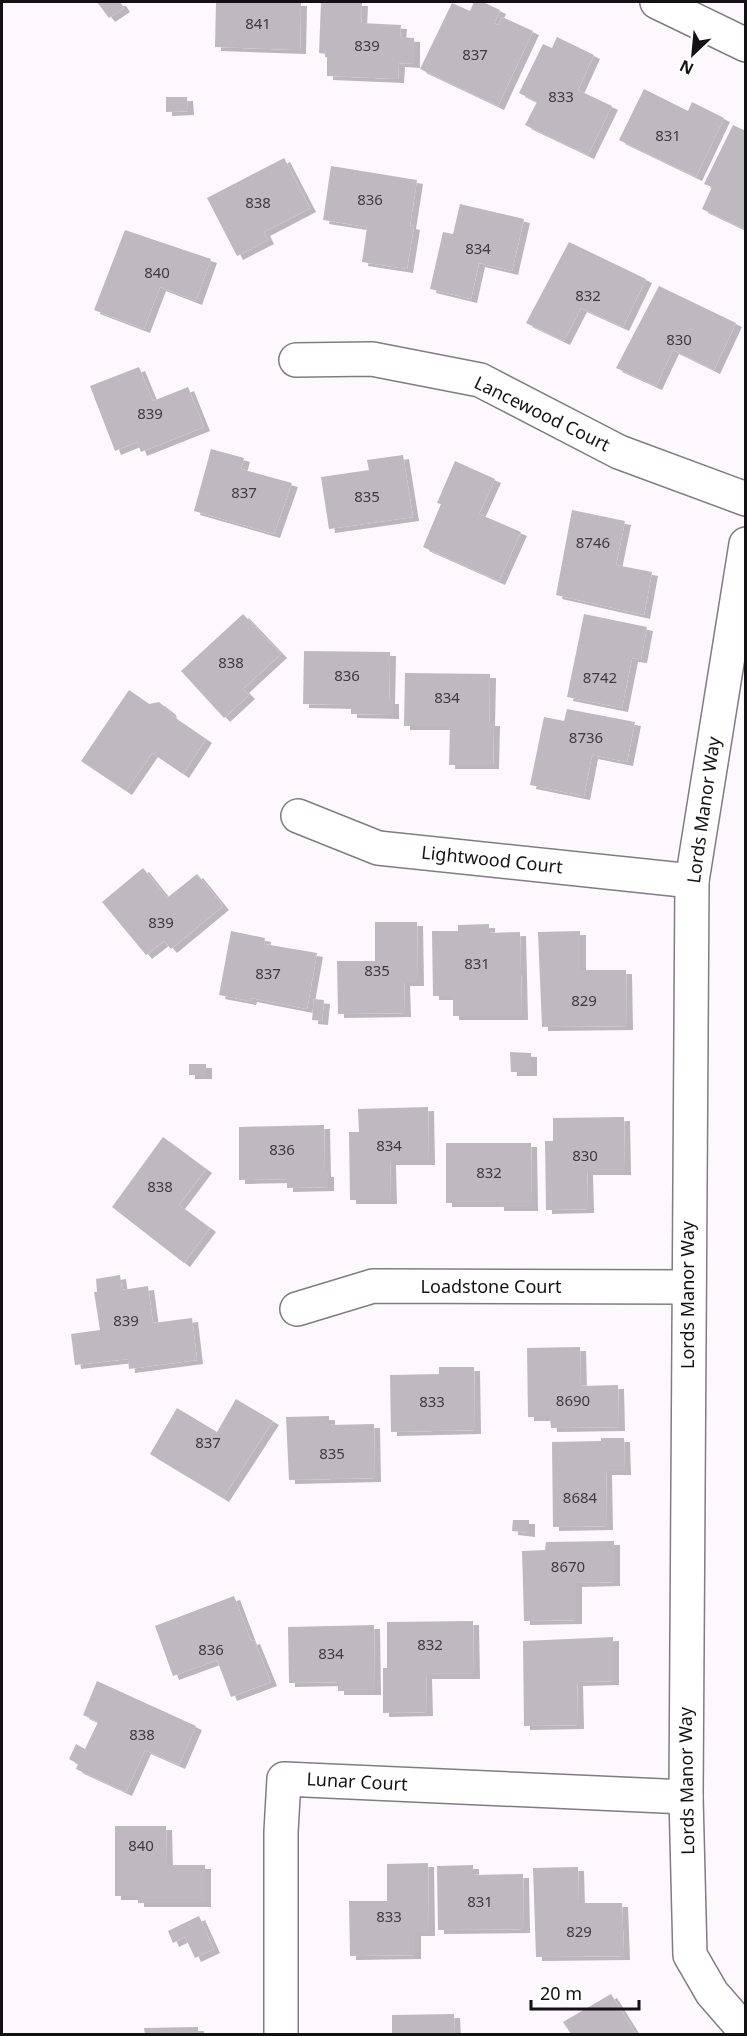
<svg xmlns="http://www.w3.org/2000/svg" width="747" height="2036" font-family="'Noto Sans',sans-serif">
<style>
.building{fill:#beb9bf;filter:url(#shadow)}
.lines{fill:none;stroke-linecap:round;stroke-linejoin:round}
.street-casing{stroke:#807c82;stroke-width:36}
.street{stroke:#fff;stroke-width:33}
.labels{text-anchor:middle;stroke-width:4.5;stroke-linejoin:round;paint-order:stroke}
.number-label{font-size:15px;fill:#3e3b3e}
.street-label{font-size:18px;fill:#131113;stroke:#fff}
</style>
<defs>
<filter id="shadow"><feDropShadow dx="6" dy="4" stdDeviation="0" flood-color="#0004"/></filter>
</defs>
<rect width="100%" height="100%" fill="#fdf8fe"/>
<g class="building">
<polygon points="97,2 120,2 124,8 109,18"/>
<polygon points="216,2 301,2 300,50 215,47"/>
<polygon points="321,2 362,2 361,23 401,25 400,37 414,38 414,64 399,63 398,79 327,76 327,54 319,53"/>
<polygon points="474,2 483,2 500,10 494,23 498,25 502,17 533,31 498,106 420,69 452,3 470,11"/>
<polygon points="557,37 594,55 578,90 612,106 588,155 525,125 537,102 519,93 543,44 552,48"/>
<polygon points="644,89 688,111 692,102 724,118 696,177 619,140"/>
<polygon points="166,97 187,97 188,111 166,112"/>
<polygon points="733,125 746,131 746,230 702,209 712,187 704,184"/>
<polygon points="284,158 310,208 264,232 268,240 237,256 207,198"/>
<polygon points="331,166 417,180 410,225 414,226 407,269 362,262 367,227 323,220"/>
<polygon points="460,204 524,219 512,271 479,263 471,299 430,289 443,232 453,234"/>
<polygon points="125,230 211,259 196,301 160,287 144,329 94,310"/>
<polygon points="569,242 646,279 623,327 581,308 564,341 526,323"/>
<polygon points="659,286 736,323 714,370 673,350 656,386 616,368"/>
<polygon points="139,367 153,401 188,387 204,427 141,452 137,442 115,451 90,386"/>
<polygon points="211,449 244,458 241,469 292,483 274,534 194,511"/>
<polygon points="403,455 413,517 329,529 321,477 369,470 367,460"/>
<polygon points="455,461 495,479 479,514 521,532 499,581 423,547 441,504 437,503"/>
<polygon points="572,510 625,521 616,565 652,572 644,615 556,595"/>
<polygon points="243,614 281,654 243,689 249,695 224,718 181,671"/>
<polygon points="584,614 647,627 641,659 632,658 622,708 567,697"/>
<polygon points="304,651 390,652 389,700 393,700 393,715 351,714 351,705 303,704"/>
<polygon points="405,673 490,674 489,722 494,722 493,765 449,765 450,726 404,726"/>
<polygon points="129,690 149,704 159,702 170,711 171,715 206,739 183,774 152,753 126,791 81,761"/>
<polygon points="567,709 635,722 627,762 592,755 584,796 530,785 544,717 564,721"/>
<polygon points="143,868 167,898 197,874 223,906 171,949 164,941 146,955 102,902"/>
<polygon points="375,922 417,922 418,982 404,982 405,1013 338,1014 337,961 375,961"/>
<polygon points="489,924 489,933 520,932 522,1016 453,1016 453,996 433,996 432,931 458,931 458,925"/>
<polygon points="231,931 265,938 264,944 317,953 307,1009 251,998 250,1001 219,995"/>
<polygon points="580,931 580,970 626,970 627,1026 542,1027 538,932"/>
<polygon points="314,999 324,1000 322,1021 312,1020"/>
<polygon points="510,1052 531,1053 531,1072 511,1072"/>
<rect x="189" y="1064" width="17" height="11"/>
<polygon points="428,1107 429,1161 390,1161 391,1200 350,1200 349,1132 359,1132 358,1109"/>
<polygon points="624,1117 625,1171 587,1171 588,1209 546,1210 545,1141 553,1141 553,1118"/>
<polygon points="324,1125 325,1173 328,1173 328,1187 287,1188 287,1179 239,1180 239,1127"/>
<polygon points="163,1137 206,1169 179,1205 210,1228 184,1263 112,1207"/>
<polygon points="446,1143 531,1143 532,1207 498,1207 498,1203 446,1203"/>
<polygon points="120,1275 122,1290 148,1286 153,1323 192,1318 197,1360 129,1369 128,1359 75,1365 71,1334 100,1330 94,1292 97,1292 96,1279"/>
<polygon points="580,1347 581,1386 618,1385 619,1427 551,1428 550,1417 528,1417 527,1348"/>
<polygon points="439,1367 474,1367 475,1430 391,1432 390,1375 439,1374"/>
<polygon points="236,1399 273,1421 223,1498 150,1454 177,1408 217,1432"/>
<polygon points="329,1416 329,1425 374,1424 375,1478 289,1480 286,1417"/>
<polygon points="601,1438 624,1438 625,1471 606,1471 607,1526 553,1527 552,1442 601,1441"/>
<polygon points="513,1520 529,1520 529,1533 512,1531"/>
<polygon points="614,1541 614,1582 576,1583 576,1620 524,1621 522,1551 545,1550 546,1542"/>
<polygon points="234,1596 251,1641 254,1640 271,1682 231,1697 217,1660 173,1676 155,1626"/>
<polygon points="473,1621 474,1675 426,1675 427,1712 383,1713 383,1668 387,1668 387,1622"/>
<polygon points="374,1625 375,1691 338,1691 338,1682 289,1683 288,1627"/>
<polygon points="613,1637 613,1681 577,1682 578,1725 524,1726 523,1641"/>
<polygon points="97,1681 196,1726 179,1765 145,1750 126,1792 76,1769 78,1764 69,1759 76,1744 85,1749 98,1722 83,1715"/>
<polygon points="115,1826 166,1826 167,1865 205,1865 205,1903 138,1903 138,1896 115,1896"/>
<polygon points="428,1863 429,1932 415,1932 415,1955 350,1956 349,1901 387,1901 387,1864"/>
<polygon points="473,1865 473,1875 523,1874 524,1929 438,1930 437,1866"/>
<polygon points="578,1867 579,1903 622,1903 624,1956 536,1957 533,1868"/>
<polygon points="199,1916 214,1949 195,1958 185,1937 173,1943 168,1931"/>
<polygon points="611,1994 636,2034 571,2034 563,2022"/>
<polygon points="454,2014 455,2034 392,2034 392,2015"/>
<polygon points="198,2027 198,2034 145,2034 144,2028"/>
</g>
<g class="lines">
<defs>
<g id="street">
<polyline points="657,2 746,45"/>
<polyline points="296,360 372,359 480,380 619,452 746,499"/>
<polyline points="746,544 692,881 686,1797 690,1955 712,1993 746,2032"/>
<polyline points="298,816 378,848 692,881"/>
<polyline points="297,1309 373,1286 687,1287"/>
<polyline points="281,2034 281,1832 284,1779 686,1797"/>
</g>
</defs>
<use href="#street" class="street-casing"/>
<use href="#street" class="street"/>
</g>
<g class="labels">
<g class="number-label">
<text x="258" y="29">841</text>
<text x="367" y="51">839</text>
<text x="475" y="60">837</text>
<text x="561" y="102">833</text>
<text x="668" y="141">831</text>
<text x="370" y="205">836</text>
<text x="258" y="208">838</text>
<text x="478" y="254">834</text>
<text x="157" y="278">840</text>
<text x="588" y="301">832</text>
<text x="679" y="345">830</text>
<text x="150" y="419">839</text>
<text x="244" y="498">837</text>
<text x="367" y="502">835</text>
<text x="593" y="548">8746</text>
<text x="231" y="668">838</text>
<text x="347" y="681">836</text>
<text x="600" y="683">8742</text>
<text x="447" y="703">834</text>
<text x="586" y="743">8736</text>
<text x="161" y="928">839</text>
<text x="477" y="969">831</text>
<text x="377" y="976">835</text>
<text x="268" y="979">837</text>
<text x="584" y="1006">829</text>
<text x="389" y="1151">834</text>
<text x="282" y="1155">836</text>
<text x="585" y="1161">830</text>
<text x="489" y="1178">832</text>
<text x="160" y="1192">838</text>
<text x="126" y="1326">839</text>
<text x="573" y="1406">8690</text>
<text x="432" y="1407">833</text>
<text x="208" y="1448">837</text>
<text x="332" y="1459">835</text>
<text x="580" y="1503">8684</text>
<text x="568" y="1572">8670</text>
<text x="430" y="1650">832</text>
<text x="211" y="1655">836</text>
<text x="331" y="1659">834</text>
<text x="142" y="1740">838</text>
<text x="141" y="1851">840</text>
<text x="480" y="1907">831</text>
<text x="389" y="1922">833</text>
<text x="579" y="1937">829</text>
</g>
<g class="street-label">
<text transform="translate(542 414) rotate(26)" y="6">Lancewood Court</text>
<text transform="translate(704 810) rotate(-82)" y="6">Lords Manor Way</text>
<text transform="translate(492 860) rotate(6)" y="6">Lightwood Court</text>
<text x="491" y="1293">Loadstone Court</text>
<text transform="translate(688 1295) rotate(-90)" y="6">Lords Manor Way</text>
<text transform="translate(687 1781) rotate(-91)" y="6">Lords Manor Way</text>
<text transform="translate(357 1782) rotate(3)" y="6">Lunar Court</text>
</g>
</g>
<rect width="747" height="2036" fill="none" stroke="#131113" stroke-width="6"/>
<g transform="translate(693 54) rotate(206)" stroke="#ffffff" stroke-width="4.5" paint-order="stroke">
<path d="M0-4.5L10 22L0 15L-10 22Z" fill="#131113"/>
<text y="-9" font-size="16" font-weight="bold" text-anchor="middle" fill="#131113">N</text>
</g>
<path d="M531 2000v9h108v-9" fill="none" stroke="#131113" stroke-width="3"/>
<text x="540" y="2000" font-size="18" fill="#131113" stroke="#ffffff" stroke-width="4.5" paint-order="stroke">20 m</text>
</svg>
